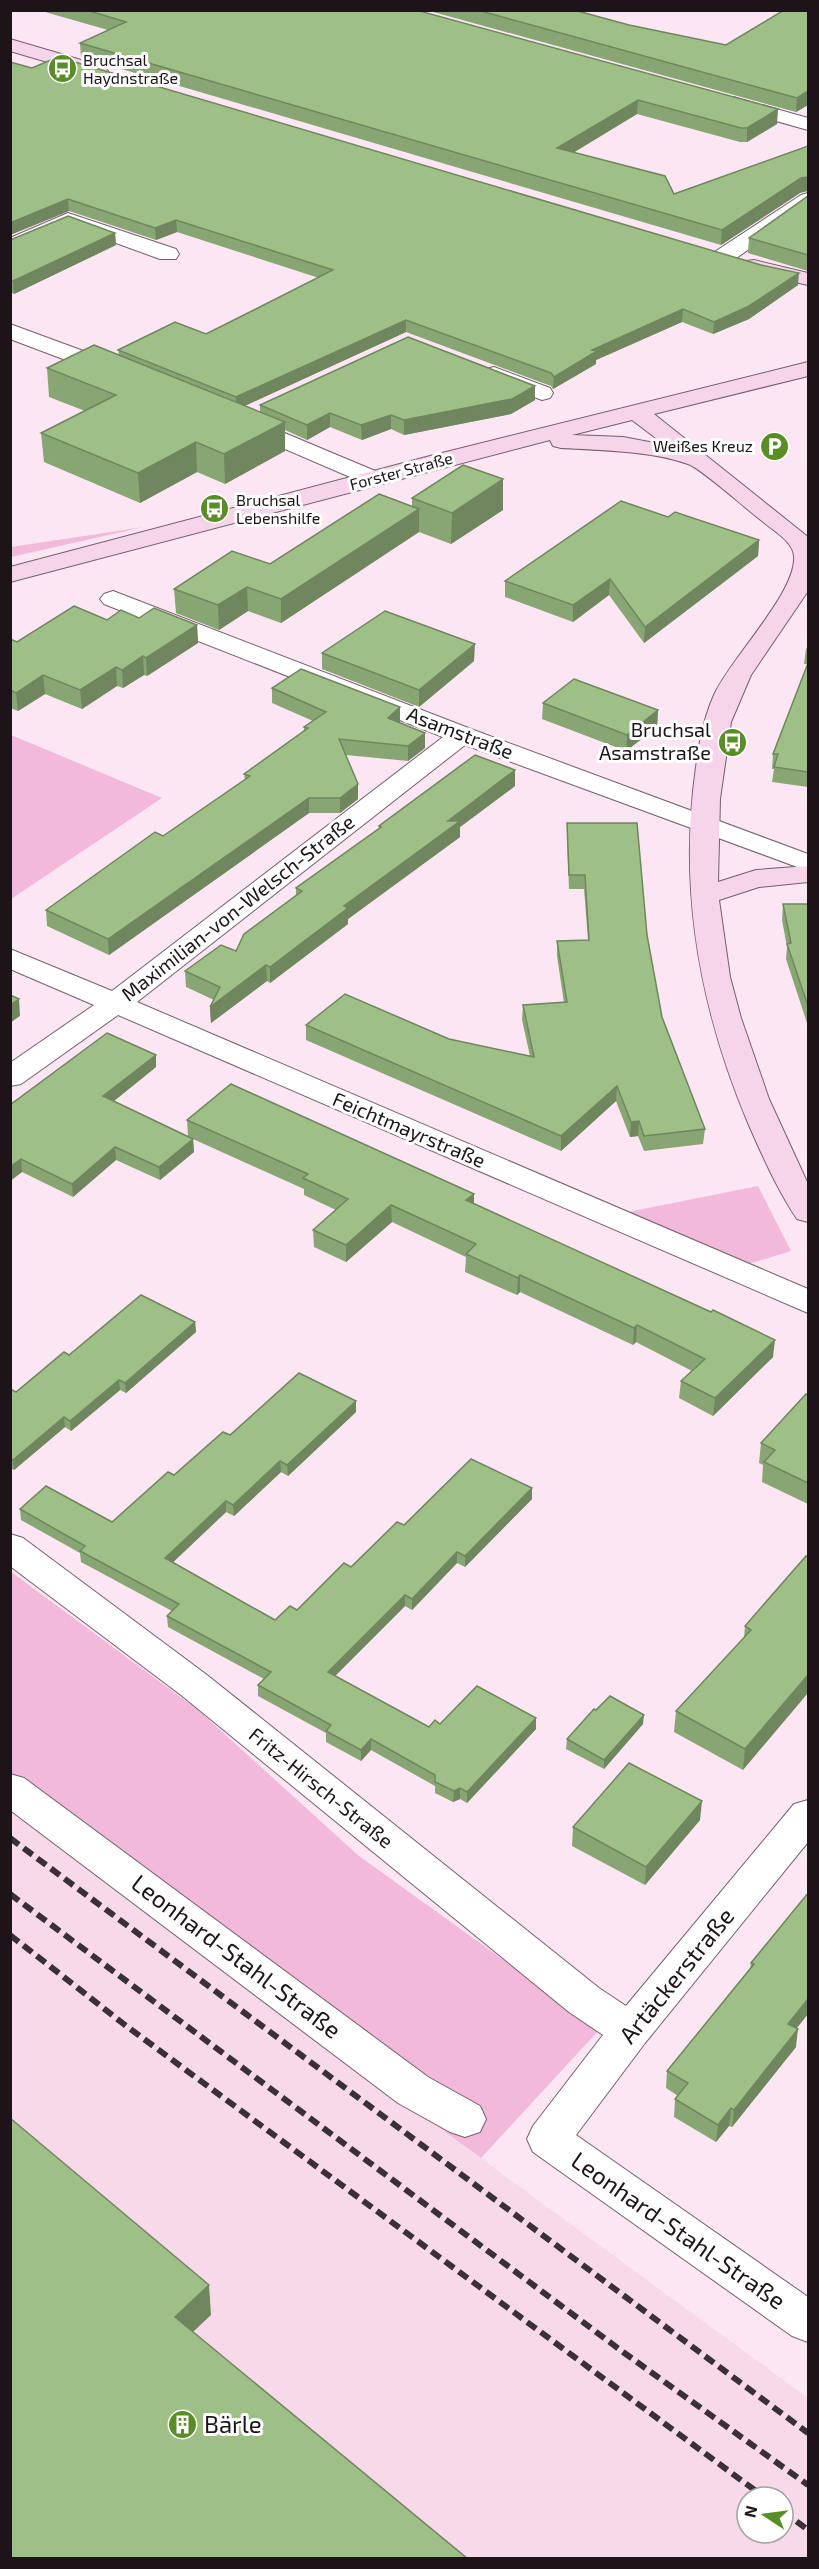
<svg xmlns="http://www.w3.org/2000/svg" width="819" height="2569" font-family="'Exo 2',sans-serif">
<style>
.built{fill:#f7d9ea;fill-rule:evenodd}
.green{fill:#f2b9db}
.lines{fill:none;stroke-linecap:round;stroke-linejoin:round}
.street-casing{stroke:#74606c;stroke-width:2}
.secondary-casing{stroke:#74606c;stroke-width:2}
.street{fill:#fff;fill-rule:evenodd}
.secondary{fill:#f6d4ea;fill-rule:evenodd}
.rail{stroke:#3a3037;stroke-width:6;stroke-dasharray:11 6;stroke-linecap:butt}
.wall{fill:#88a574}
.shaded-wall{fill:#6f865e}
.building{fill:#9ec087;stroke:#6f865e;stroke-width:1.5}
.labels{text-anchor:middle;stroke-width:6;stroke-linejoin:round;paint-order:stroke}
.far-poi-label{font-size:16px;fill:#1c1419;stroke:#fff;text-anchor:start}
.far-street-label{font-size:16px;fill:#1c1419;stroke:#fff}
.poi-label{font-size:20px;fill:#1c1419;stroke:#fff;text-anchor:end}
.street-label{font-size:20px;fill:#1c1419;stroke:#fff}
.near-street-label{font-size:24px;fill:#1c1419;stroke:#fff}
.near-poi-label{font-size:24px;fill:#1c1419;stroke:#fff;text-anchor:start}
</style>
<rect width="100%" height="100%" fill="#fde6f3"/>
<path class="built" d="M10,1806L356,2067L808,2398V2558H11ZM747,2497H783V2533H747Z"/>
<g class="green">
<polygon points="144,527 11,557 11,547"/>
<polygon points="11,735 162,798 11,899"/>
<polygon points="758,1186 791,1251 742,1266 618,1214"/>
<polygon points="10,1571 198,1710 359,1856 600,2029 481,2158 356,2067 11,1776"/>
</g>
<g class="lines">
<defs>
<g id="street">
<polygon points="733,97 808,118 808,130 726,107 723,103 726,99"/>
<polygon points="808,193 808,208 732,261 716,261 713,256 716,251 801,195"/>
<polygon points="68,213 176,249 179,254 176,259 160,259 69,226 10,252 10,238"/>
<polygon points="10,324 124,366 127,371 124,376 108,376 10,339"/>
<polygon points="494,367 550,388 553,393 550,398 542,400 486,379 483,374 486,369"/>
<polygon points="244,416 380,473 384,478 380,483 364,483 236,428 232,423 236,418"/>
<polygon points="113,591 471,729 808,854 808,871 465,745 137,1002 808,1289 808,1313 118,1015 21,1084 10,1086 10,1063 94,1005 10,969 10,949 112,991 443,737 104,604 100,599 104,594"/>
<polygon points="10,1534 23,1538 207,1675 599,1988 626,2006 794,1804 808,1800 808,1842 645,2043 576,2135 808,2297 808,2342 792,2336 533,2152 527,2139 533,2126 603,2035 569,2012 181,1695 10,1566"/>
<polygon points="10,1774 24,1778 428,2077 480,2106 486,2119 480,2132 465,2137 450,2132 398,2103 10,1810"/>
</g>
<g id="secondary">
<polygon points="10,39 105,67 108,71 98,77 10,51"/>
<polygon points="754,260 808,273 808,285 746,271 743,266 746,261"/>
<path d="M808,362V376L654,414L808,537V591L751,675L731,722L720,799L718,882L756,870L808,866V882L759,887L719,900L730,977L741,1018L769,1099L808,1184V1222L797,1219C777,1189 762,1155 748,1123C703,1016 681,907 693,791C697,759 700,726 714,695C730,659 797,592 794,556C793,541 772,530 762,521C746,509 702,469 688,464C653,451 599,450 561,448L553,446L550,440L10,582V567L430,456ZM632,420L665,445L623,437L572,435Z"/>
</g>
</defs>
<use href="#street" class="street-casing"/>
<use href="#secondary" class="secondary-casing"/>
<use href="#street" class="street"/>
<use href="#secondary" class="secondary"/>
<g class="rail">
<polyline points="10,1838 808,2433"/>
<polyline points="10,1894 623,2352 808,2485"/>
<polyline points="10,1935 125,2025 764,2497"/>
<polyline points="783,2511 808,2530"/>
</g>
</g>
<g class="wall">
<polygon points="38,10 416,10 777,124 747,142 740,142 637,114 573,153 674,194 800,193 721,245 81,57 80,43 108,30"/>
<polygon points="426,10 574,10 629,25 726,45 808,10 808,105 796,112"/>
<polygon points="10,62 798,285 749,319 713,334 682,322 596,360 596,364 553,389 551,386 406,332 244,406 260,412 260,405 535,400 511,414 404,435 391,429 362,440 330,427 307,440 285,430 285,451 225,484 197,472 140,503 44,462 41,433 85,411 49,397 47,368 119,355 118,350 206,334 319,278 177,232 156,240 69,211 10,235"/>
<polygon points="808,196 808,271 748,253 749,238"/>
<polygon points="115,233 116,245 14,294 10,292 10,240"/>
<polygon points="412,498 503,510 451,544 419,532 281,623 248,611 219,630 176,613 174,589 270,564 412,506"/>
<polygon points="668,517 759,540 758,556 644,643 609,595 573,622 505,597 505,581"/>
<polygon points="139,618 197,625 198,643 147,676 144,675 123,688 117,686 82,709 45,694 18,711 10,708 10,639 17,642 107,620"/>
<polygon points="808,646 808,787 772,782 774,769 772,769 773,754 808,664 804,664 806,649"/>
<polygon points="322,653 474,661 419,707 322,669"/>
<polygon points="272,688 400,723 425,733 425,748 408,761 346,755 358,799 340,813 309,813 109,955 47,926 46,910 163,836 245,780 244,774 304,731 304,727 313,721 272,703"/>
<polygon points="543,703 658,710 657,727 626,751 542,719"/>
<polygon points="515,786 460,827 460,837 348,919 348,924 270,983 267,981 211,1023 210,1007 214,1000 186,987 185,971 236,951 296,895 296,888 379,829 379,826"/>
<polygon points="567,823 647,935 662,1017 705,1129 703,1144 644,1151 638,1136 630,1137 616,1101 561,1151 306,1040 306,1025 449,1039 530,1056 522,1020 523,1005 564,1003 557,956 557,941 588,940 584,889 569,889 567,837"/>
<polygon points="783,904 808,904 808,1026 786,959 787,947 782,920"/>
<polygon points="156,1067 114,1101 188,1136 187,1120 474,1204 773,1357 713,1416 679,1398 681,1381 692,1371 636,1342 633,1345 520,1292 517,1295 465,1272 466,1257 392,1222 346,1262 314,1247 313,1230 336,1210 304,1195 304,1189 193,1139 194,1152 160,1180 116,1160 73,1197 22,1172 10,1181 10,1105"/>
<polygon points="195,1322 196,1332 126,1393 120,1390 71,1431 65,1427 14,1470 10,1468 10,1389 16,1392 69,1355"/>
<polygon points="808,1395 808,1504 762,1482 763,1465 759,1463 761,1443"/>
<polygon points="356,1412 288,1476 281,1472 234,1516 226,1512 173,1562 275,1620 297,1610 404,1525 532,1499 465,1567 457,1563 412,1610 405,1606 335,1676 429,1727 440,1724 536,1718 536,1729 467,1803 460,1799 453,1802 435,1793 435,1786 371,1750 361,1761 326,1742 326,1733 258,1696 258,1685 264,1679 168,1627 167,1616 172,1611 81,1562 80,1553 21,1520 20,1509 112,1522 230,1435"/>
<polygon points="808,1557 743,1770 674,1732 676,1711 744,1638 745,1626"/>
<polygon points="643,1724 604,1769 566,1749 567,1739"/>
<polygon points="700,1820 645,1885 572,1846 573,1827"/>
<polygon points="808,1893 808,2014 796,2029 796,2047 732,2127 729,2126 716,2142 674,2117 675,2099 678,2096 666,2088 667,2071 750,1969 751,1963"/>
</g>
<g class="shaded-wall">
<polygon points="808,91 808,105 796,112 797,98"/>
<polygon points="638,100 637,114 556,163 557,148"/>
<polygon points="778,109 777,124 747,142 747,128"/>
<polygon points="808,177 808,191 800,193 721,245 722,230 801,178"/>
<polygon points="68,199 69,211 10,235 10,223"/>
<polygon points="176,220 177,232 156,240 155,228"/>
<polygon points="115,233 116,245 14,294 13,281"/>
<polygon points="799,273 798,285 749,319 713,334 714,322"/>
<polygon points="683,309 682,322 596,360 596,364 553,389 554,377 592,350"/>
<polygon points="406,320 406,332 236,410 236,397"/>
<polygon points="535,386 535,400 511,414 404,435 404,420"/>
<polygon points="330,413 330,427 307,440 307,425"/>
<polygon points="391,415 391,429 362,440 361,425"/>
<polygon points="285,422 285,451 225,484 224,454"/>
<polygon points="196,442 197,472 140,503 138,473"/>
<polygon points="503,479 503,510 451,544 452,513"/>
<polygon points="419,509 419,532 281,623 281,599"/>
<polygon points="759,540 758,556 644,643 645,627"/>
<polygon points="610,579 609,595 573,622 573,605"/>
<polygon points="247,587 248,611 219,630 218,605"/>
<polygon points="197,625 198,643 147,676 146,658"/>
<polygon points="475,644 474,661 419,707 419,690"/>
<polygon points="143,656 144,675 123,688 122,670"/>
<polygon points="116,667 117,686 82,709 80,690"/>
<polygon points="43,675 45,694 18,711 16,693"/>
<polygon points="400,707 400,723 388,718"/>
<polygon points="658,710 657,727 626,751 627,735"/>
<polygon points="425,733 425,748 408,761 408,746"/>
<polygon points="515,770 515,786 460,827 460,837 348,919 348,924 270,983 270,967 448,821"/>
<polygon points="358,784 358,799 340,813 340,798"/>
<polygon points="309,798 309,813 109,955 108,939"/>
<polygon points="266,965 267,981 211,1023 210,1007"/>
<polygon points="19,999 20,1016 10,1023 10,1005"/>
<polygon points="156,1055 156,1067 104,1109 103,1096"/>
<polygon points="617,1086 616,1101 561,1151 561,1136"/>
<polygon points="639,1121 638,1136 630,1137 631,1122"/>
<polygon points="193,1139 194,1152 160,1180 159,1167"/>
<polygon points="115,1147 116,1160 73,1197 72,1184"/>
<polygon points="21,1159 22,1172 10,1181 10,1167"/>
<polygon points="474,1194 474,1211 466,1200"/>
<polygon points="391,1205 392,1222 346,1262 346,1245"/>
<polygon points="520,1275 520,1292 517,1295 518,1278"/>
<polygon points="195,1322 196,1332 126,1393 125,1383"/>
<polygon points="637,1325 636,1342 633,1345 634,1328"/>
<polygon points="775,1340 773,1357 713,1416 715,1398"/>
<polygon points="119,1380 120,1390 71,1431 70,1421"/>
<polygon points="356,1401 356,1412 288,1476 287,1465"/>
<polygon points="64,1417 65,1427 14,1470 13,1460"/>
<polygon points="280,1461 281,1472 234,1516 233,1505"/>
<polygon points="532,1488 532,1499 465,1567 465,1556"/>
<polygon points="226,1501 226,1512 166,1569 165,1558"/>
<polygon points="457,1552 457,1563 412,1610 412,1599"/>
<polygon points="405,1595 405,1606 328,1683 328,1672"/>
<polygon points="808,1675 808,1693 743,1770 745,1749"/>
<polygon points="644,1715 643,1724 604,1769 604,1760"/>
<polygon points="536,1718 536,1729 467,1803 467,1792"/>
<polygon points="371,1739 371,1750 361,1761 361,1750"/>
<polygon points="460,1788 460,1799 453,1802 454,1791"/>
<polygon points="702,1801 700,1820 645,1885 646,1867"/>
<polygon points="808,1999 808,2014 786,2041 788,2024"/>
<polygon points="798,2029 796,2047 732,2127 734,2110"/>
<polygon points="731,2108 729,2126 716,2142 718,2125"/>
<polygon points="209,2285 211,2315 177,2347 175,2317"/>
</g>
<g class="building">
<polygon points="86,10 416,10 778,109 747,128 741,128 638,100 557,148 665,176 674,194 808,146 808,177 801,178 722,230 80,43 126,22"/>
<polygon points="477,10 574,10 629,25 726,45 784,10 808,10 808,91 797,98"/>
<polygon points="58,57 761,265 799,273 749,306 714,322 683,309 592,350 597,351 554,377 551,373 406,320 236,397 118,350 175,322 206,334 333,270 176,220 155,228 68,199 10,223 10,62 32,68"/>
<polygon points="808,196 808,255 749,238"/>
<polygon points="68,216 115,233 13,281 10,281 10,240"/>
<polygon points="408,337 535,386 512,399 404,420 391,415 361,425 330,413 307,425 260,405"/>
<polygon points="94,345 285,422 224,454 196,442 138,473 41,433 116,395 47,368"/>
<polygon points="463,465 503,479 452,513 412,498"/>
<polygon points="379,494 419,509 281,599 247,587 218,605 174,589 232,551 270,564"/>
<polygon points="621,501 668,517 675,512 759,540 645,627 610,579 573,605 505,581"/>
<polygon points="74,606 107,620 121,610 139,618 154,608 197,625 146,658 143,656 122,670 116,667 80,690 43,675 16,693 10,690 10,639 17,642"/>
<polygon points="385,611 475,644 419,690 322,653"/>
<polygon points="808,663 808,772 774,767 778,754 773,754"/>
<polygon points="301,669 400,707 388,718 425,733 408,746 339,739 358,784 340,798 309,798 108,939 46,910 155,832 163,836 250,776 244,774 308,728 304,727 326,712 272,688"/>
<polygon points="574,679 658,710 627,735 543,703"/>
<polygon points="475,755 515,770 448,821 460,821 344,906 348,908 270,967 266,965 210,1007 220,987 185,971 221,945 236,951 244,934 302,891 296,888 381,827 379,826"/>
<polygon points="567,823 637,823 647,935 662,1017 705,1129 644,1136 639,1121 631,1122 617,1086 561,1136 306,1025 345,994 449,1039 534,1057 523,1005 567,1002 557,941 589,940 585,875 569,875"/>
<polygon points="783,904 808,904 808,1006 787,944 791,943"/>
<polygon points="10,995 19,999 10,1005"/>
<polygon points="107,1033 156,1055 103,1096 193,1139 159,1167 115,1147 72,1184 21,1159 10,1167 10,1105"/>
<polygon points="231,1084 474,1194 466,1200 711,1312 713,1310 775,1340 715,1398 681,1381 705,1359 637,1325 634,1328 520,1275 518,1278 466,1254 476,1244 391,1205 346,1245 313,1230 348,1199 303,1178 308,1174 187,1120"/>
<polygon points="141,1295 195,1322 125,1383 119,1380 70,1421 64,1417 13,1460 10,1459 10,1389 16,1392 64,1352 69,1355"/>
<polygon points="299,1373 356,1401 287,1465 280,1461 233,1505 226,1501 165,1558 275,1620 290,1606 297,1610 344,1563 351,1567 397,1522 404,1525 471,1459 532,1488 465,1556 457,1552 412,1599 405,1595 328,1672 429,1727 435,1720 440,1724 477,1686 536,1718 467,1792 460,1788 454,1791 435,1782 435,1775 371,1739 361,1750 326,1731 331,1725 258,1685 271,1672 167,1616 179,1604 80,1551 85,1546 20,1509 46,1486 112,1522 168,1472 174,1475 223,1432 230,1435"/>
<polygon points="806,1394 808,1395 808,1483 764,1462 775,1450 761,1443"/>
<polygon points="806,1556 808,1557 808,1675 745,1749 676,1711 751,1630 745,1626"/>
<polygon points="610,1696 644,1715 604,1760 567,1739 594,1709 596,1710"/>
<polygon points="629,1763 702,1801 646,1867 573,1827"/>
<polygon points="808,1893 808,1999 788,2024 798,2029 734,2110 731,2108 718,2125 675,2099 688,2083 667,2071 754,1964 751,1963"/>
<polygon points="10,2118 209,2285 175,2317 468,2559 10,2559"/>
</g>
<defs>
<symbol id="bus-disc" viewBox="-11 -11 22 22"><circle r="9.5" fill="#598d26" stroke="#fff"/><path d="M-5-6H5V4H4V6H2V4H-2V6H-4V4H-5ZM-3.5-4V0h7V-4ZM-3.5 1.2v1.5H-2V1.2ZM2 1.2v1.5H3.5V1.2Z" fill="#fff"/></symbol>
<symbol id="parking-disc" viewBox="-11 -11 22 22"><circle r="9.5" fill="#598d26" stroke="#fff"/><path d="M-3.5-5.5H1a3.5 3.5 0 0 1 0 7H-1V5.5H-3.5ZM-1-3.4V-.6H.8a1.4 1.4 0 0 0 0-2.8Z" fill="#fff"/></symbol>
<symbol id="building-disc" viewBox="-11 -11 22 22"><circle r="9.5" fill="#598d26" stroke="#fff"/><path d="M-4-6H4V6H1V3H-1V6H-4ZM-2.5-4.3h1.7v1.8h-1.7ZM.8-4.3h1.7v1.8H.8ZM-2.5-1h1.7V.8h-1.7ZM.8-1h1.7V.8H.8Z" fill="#fff"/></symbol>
</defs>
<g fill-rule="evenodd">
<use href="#bus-disc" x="46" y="52" width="33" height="33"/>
<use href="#parking-disc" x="758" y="430" width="33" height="33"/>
<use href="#bus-disc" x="198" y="492" width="33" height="33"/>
<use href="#bus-disc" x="716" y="726" width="33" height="33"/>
<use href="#building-disc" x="166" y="2408" width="33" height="33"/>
</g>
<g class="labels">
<g class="far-poi-label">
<text x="83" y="66">Bruchsal<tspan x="83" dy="18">Haydnstraße</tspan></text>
<text x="753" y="452" text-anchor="end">Weißes Kreuz</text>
<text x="236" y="506">Bruchsal<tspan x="236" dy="18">Lebenshilfe</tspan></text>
</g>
<g class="far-street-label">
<text transform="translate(401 471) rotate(-15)" y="6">Forster Straße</text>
</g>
<g class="poi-label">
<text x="711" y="737">Bruchsal<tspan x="711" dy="23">Asamstraße</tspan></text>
</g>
<g class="street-label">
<text transform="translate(460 733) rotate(21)" y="7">Asamstraße</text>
<text transform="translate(238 908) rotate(-38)" y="7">Maximilian-von-Welsch-Straße</text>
<text transform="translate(409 1130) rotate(23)" y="7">Feichtmayrstraße</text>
<text transform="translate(321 1788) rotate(39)" y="7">Fritz-Hirsch-Straße</text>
</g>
<g class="near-street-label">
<text transform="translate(236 1957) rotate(37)" y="8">Leonhard-Stahl-Straße</text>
<text transform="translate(677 1976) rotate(-51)" y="8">Artäckerstraße</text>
<text transform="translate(678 2231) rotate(35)" y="8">Leonhard-Stahl-Straße</text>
</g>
<g class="near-poi-label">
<text x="204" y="2433">Bärle</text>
</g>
</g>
<rect width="819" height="2569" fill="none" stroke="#1c1419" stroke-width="24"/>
<g transform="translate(765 2515) rotate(283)"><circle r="28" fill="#ffffff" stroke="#a4a1a3" stroke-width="1.5"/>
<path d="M0-4.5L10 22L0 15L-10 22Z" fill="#598d26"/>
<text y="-9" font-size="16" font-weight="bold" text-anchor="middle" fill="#1c1419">N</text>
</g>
</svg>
